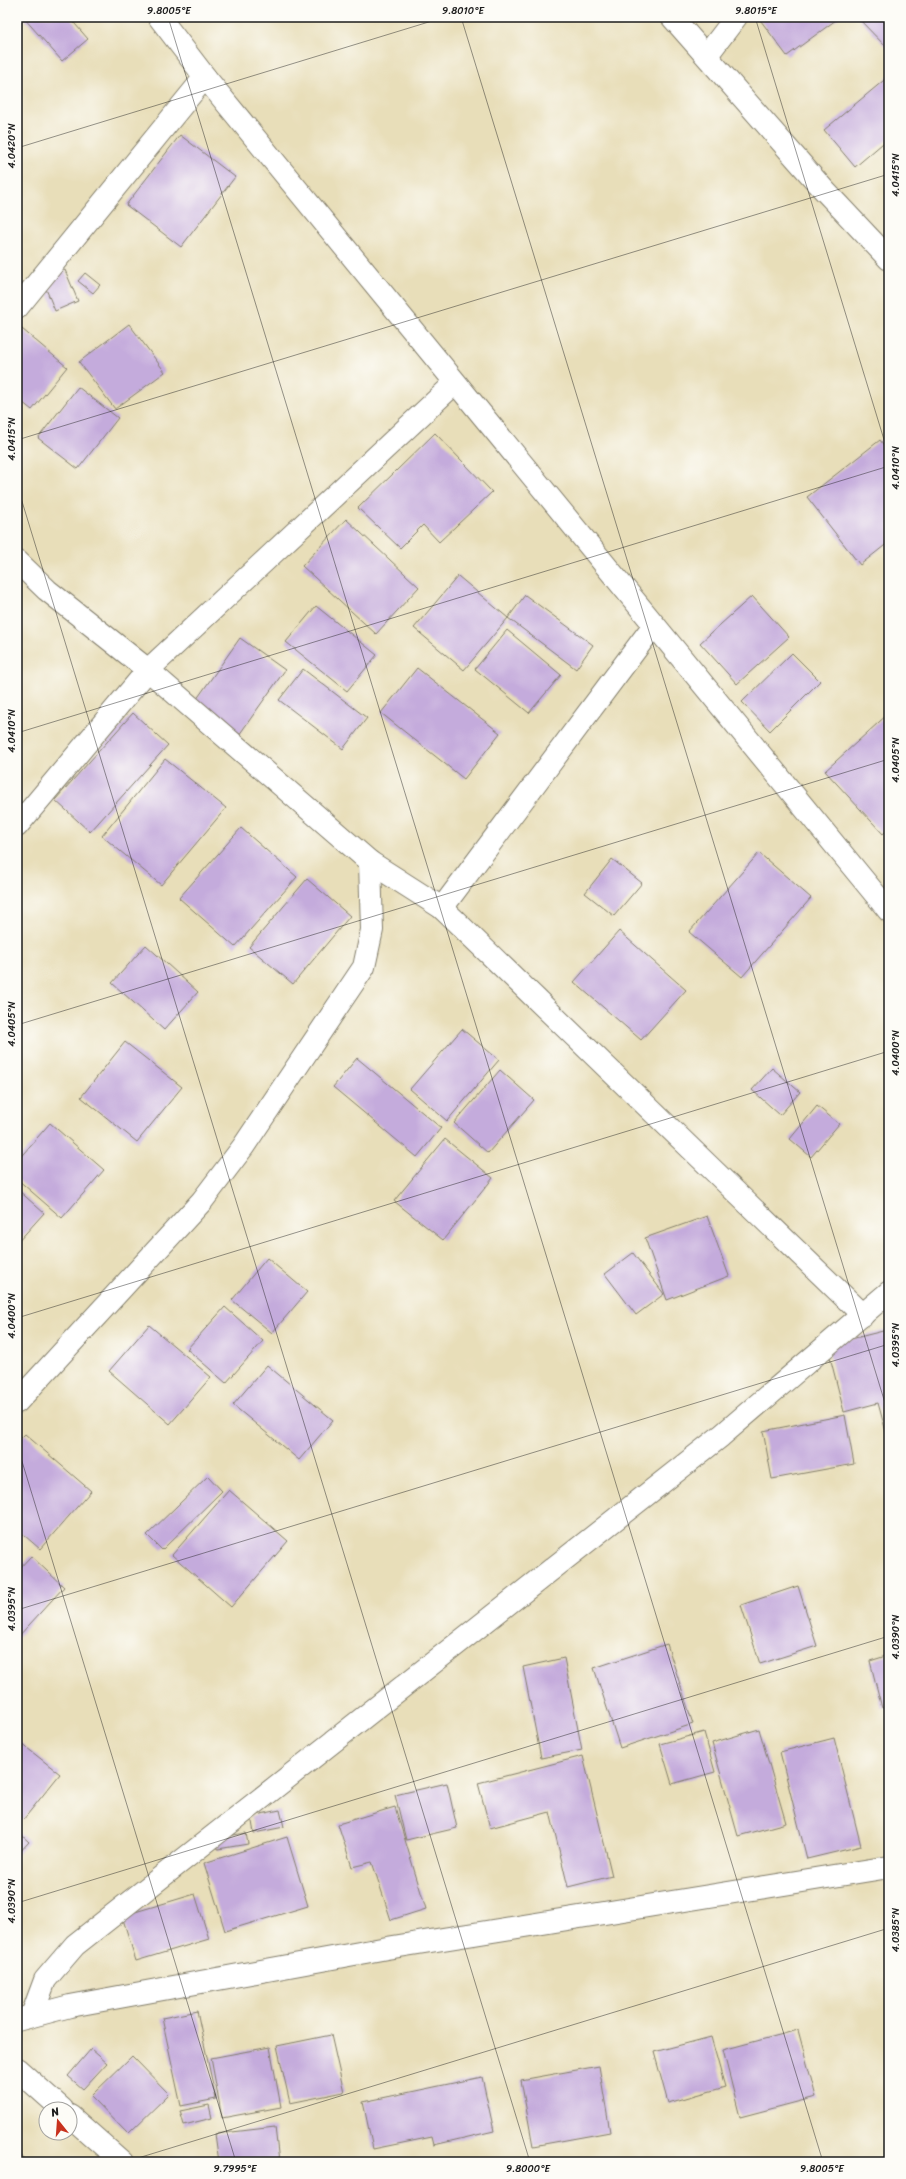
<svg xmlns="http://www.w3.org/2000/svg" width="906" height="2179" font-family="Sriracha,sans-serif">
<style>
.building{fill:#c4abdc}
.lines{fill:none;stroke-linecap:round;stroke-linejoin:round}
.minor-casing{stroke:#827d6a;stroke-width:24}
.minor{stroke:#fff;stroke-width:22}
.ticks{fill:none;stroke:#1c1c1c;stroke-width:1;stroke-opacity:0.45}
.neatline{fill:none;stroke:#1c1c1c;stroke-width:1.5}
.ticks-label{font-size:10px;text-anchor:middle;fill:#1c1c1c}
</style>
<rect width="100%" height="100%" fill="#fdfcf7"/>
<filter id="ink" filterUnits="userSpaceOnUse"><feTurbulence type="fractalNoise" baseFrequency=".025" numOctaves="2"/><feDisplacementMap in="SourceGraphic" scale="8" xChannelSelector="R" yChannelSelector="G"/><feConvolveMatrix kernelMatrix="1 2 1 2 8 2 1 2 1" color-interpolation-filters="sRGB"/></filter>
<filter id="wash" filterUnits="userSpaceOnUse"><feTurbulence type="fractalNoise" baseFrequency=".012" numOctaves="4" result="noise"/><feDisplacementMap in="SourceGraphic" scale="16" xChannelSelector="R" yChannelSelector="G"/><feGaussianBlur stdDeviation="0.9" result="paint"/><feColorMatrix in="noise" values="0 0 0 0 0 0 0 0 0 0 0 0 0 0 0 0 0 1.4 0 .05"/><feComposite in="paint" operator="in"/></filter>
<g filter="url(#wash)">
<rect width="100%" height="100%" fill="#e8deb9"/>
<g id="blocks">
<g class="building">
<polygon points="23,17 69,17 88,39 62,61"/>
<polygon points="758,17 840,17 787,56"/>
<polygon points="857,17 889,17 889,50"/>
<polygon points="889,76 889,138 855,167 824,130"/>
<polygon points="180,135 235,177 181,247 126,205"/>
<polygon points="65,270 78,301 55,311 42,279"/>
<polygon points="85,273 100,285 93,293 78,281"/>
<polygon points="129,324 165,372 115,409 79,362"/>
<polygon points="22,329 67,367 32,410 17,398 17,335"/>
<polygon points="78,387 118,418 78,469 38,438"/>
<polygon points="435,433 492,492 439,542 423,525 400,548 358,508"/>
<polygon points="880,440 889,452 889,542 860,565 807,497"/>
<polygon points="346,519 419,587 376,634 302,566"/>
<polygon points="458,576 508,618 464,670 414,628"/>
<polygon points="525,595 593,645 576,669 508,618"/>
<polygon points="752,596 789,637 737,684 700,643"/>
<polygon points="316,606 377,655 347,691 286,642"/>
<polygon points="507,630 561,675 529,713 475,669"/>
<polygon points="240,638 285,670 239,735 194,703"/>
<polygon points="792,653 820,681 770,731 742,702"/>
<polygon points="417,668 500,733 464,779 381,713"/>
<polygon points="303,669 367,718 343,749 279,700"/>
<polygon points="133,713 168,745 90,832 55,800"/>
<polygon points="889,713 889,828 883,834 825,771"/>
<polygon points="165,759 226,808 161,885 102,836"/>
<polygon points="241,828 297,877 235,947 179,898"/>
<polygon points="759,853 811,898 742,977 689,932"/>
<polygon points="612,859 642,883 614,916 585,893"/>
<polygon points="307,879 350,916 293,984 249,947"/>
<polygon points="619,931 686,990 641,1040 574,982"/>
<polygon points="146,945 198,992 164,1030 112,983"/>
<polygon points="462,1029 499,1060 447,1121 410,1089"/>
<polygon points="125,1042 182,1087 137,1142 81,1097"/>
<polygon points="357,1058 441,1128 417,1157 333,1087"/>
<polygon points="772,1068 800,1092 780,1115 752,1090"/>
<polygon points="500,1070 534,1100 488,1153 454,1123"/>
<polygon points="817,1106 839,1124 811,1157 790,1139"/>
<polygon points="50,1123 104,1170 62,1218 17,1179 17,1161"/>
<polygon points="445,1139 493,1178 443,1240 394,1201"/>
<polygon points="17,1189 44,1213 17,1243"/>
<polygon points="707,1216 729,1276 667,1300 645,1238"/>
<polygon points="633,1253 664,1294 636,1315 605,1274"/>
<polygon points="267,1258 307,1292 272,1333 232,1300"/>
<polygon points="225,1307 263,1341 226,1383 187,1349"/>
<polygon points="149,1325 211,1377 170,1424 109,1371"/>
<polygon points="887,1330 889,1339 889,1443 878,1403 844,1412 827,1345"/>
<polygon points="267,1365 333,1420 299,1460 233,1405"/>
<polygon points="845,1415 854,1464 772,1479 763,1431"/>
<polygon points="25,1434 91,1491 40,1549 17,1529 17,1442"/>
<polygon points="208,1476 222,1491 162,1550 147,1535"/>
<polygon points="229,1490 288,1541 231,1607 172,1555"/>
<polygon points="31,1556 64,1587 17,1638 17,1571"/>
<polygon points="798,1586 817,1646 760,1664 741,1605"/>
<polygon points="667,1644 693,1724 620,1748 594,1668"/>
<polygon points="889,1655 889,1706 882,1708 870,1661"/>
<polygon points="564,1658 582,1750 541,1758 523,1667"/>
<polygon points="759,1729 786,1823 738,1836 712,1743"/>
<polygon points="704,1732 715,1772 672,1784 660,1744"/>
<polygon points="834,1738 861,1846 807,1859 780,1752"/>
<polygon points="17,1740 60,1774 23,1820 17,1815"/>
<polygon points="583,1756 612,1876 568,1887 550,1812 490,1828 478,1783"/>
<polygon points="447,1783 457,1828 406,1840 395,1795"/>
<polygon points="395,1807 426,1909 391,1920 372,1862 352,1867 338,1824"/>
<polygon points="280,1810 284,1827 254,1833 251,1816"/>
<polygon points="17,1831 29,1842 17,1855"/>
<polygon points="246,1833 248,1844 218,1849 216,1838"/>
<polygon points="287,1837 308,1906 225,1931 204,1863"/>
<polygon points="195,1894 209,1939 136,1961 122,1916"/>
<polygon points="197,2011 216,2099 181,2106 162,2018"/>
<polygon points="798,2030 816,2097 740,2117 723,2050"/>
<polygon points="331,2035 344,2092 290,2103 277,2046"/>
<polygon points="711,2037 725,2087 668,2103 654,2052"/>
<polygon points="270,2047 281,2107 222,2118 211,2058"/>
<polygon points="91,2049 107,2063 83,2089 68,2076"/>
<polygon points="132,2056 169,2094 128,2134 91,2096"/>
<polygon points="599,2066 610,2132 533,2146 521,2080"/>
<polygon points="482,2077 494,2131 434,2145 432,2137 373,2149 363,2102"/>
<polygon points="209,2105 212,2118 184,2125 180,2111"/>
<polygon points="275,2127 279,2162 219,2162 215,2134"/>
<polygon points="17,2151 27,2162 17,2162"/>
</g>
</g>
</g>
<g filter="url(#ink)">
<use href="#blocks" fill-opacity="0" stroke="#827d6a" stroke-width="1"/>
<g class="lines">
<defs>
<g id="minor">
<polyline points="159,17 205,77 889,911"/>
<polyline points="672,17 824,190 889,259"/>
<polyline points="707,55 736,17"/>
<polyline points="17,308 205,77"/>
<polyline points="17,561 47,590 148,670 370,862 442,908 863,1315"/>
<polyline points="17,826 148,670 455,383"/>
<polyline points="442,908 654,625"/>
<polyline points="17,1402 202,1201 243,1147 364,967 372,930 370,862"/>
<polyline points="32,2015 45,1980 75,1945 721,1436 889,1292"/>
<polyline points="17,2020 70,2006 387,1948 889,1867"/>
<polyline points="17,2069 62,2109"/>
<polyline points="70,2116 122,2162"/>
</g>
</defs>
<use href="#minor" class="minor-casing"/>
<use href="#minor" class="minor"/>
</g>
</g>
<path class="ticks" d="M168,17L823,2162M461,17L889,1416M755,17L889,456M17,148L445,17M17,440L889,174M17,485L530,2162M17,733L889,466M17,1025L889,759M17,1318L889,1051M17,1445L236,2162M17,1610L889,1344M17,1903L889,1636M125,2162L889,1928"/>
<rect width="906" height="2179" fill="none" stroke="#fdfcf7" stroke-width="44"/>
<g transform="translate(58 2121) rotate(343)"><circle r="19" fill="#fdfcf7" stroke="#a3a29f"/>
<path d="M0-3L7 15L0 10L-7 15Z" fill="#c8321e"/>
<text y="-6" font-size="11" font-weight="bold" text-anchor="middle" fill="#1c1c1c">N</text>
</g>
<rect x="22" y="22" width="862" height="2135" class="neatline"/>
<g class="ticks-label">
<text x="169" y="14">9.8005°E</text>
<text x="463" y="14">9.8010°E</text>
<text x="756" y="14">9.8015°E</text>
<text transform="translate(11 146) rotate(-90)" y="4">4.0420°N</text>
<text transform="translate(895 175) rotate(-90)" y="4">4.0415°N</text>
<text transform="translate(11 439) rotate(-90)" y="4">4.0415°N</text>
<text transform="translate(895 468) rotate(-90)" y="4">4.0410°N</text>
<text transform="translate(11 731) rotate(-90)" y="4">4.0410°N</text>
<text transform="translate(895 760) rotate(-90)" y="4">4.0405°N</text>
<text transform="translate(11 1024) rotate(-90)" y="4">4.0405°N</text>
<text transform="translate(895 1053) rotate(-90)" y="4">4.0400°N</text>
<text transform="translate(11 1316) rotate(-90)" y="4">4.0400°N</text>
<text transform="translate(895 1345) rotate(-90)" y="4">4.0395°N</text>
<text transform="translate(11 1609) rotate(-90)" y="4">4.0395°N</text>
<text transform="translate(895 1637) rotate(-90)" y="4">4.0390°N</text>
<text transform="translate(11 1901) rotate(-90)" y="4">4.0390°N</text>
<text transform="translate(895 1930) rotate(-90)" y="4">4.0385°N</text>
<text x="235" y="2172">9.7995°E</text>
<text x="528" y="2172">9.8000°E</text>
<text x="822" y="2172">9.8005°E</text>
</g>
</svg>
